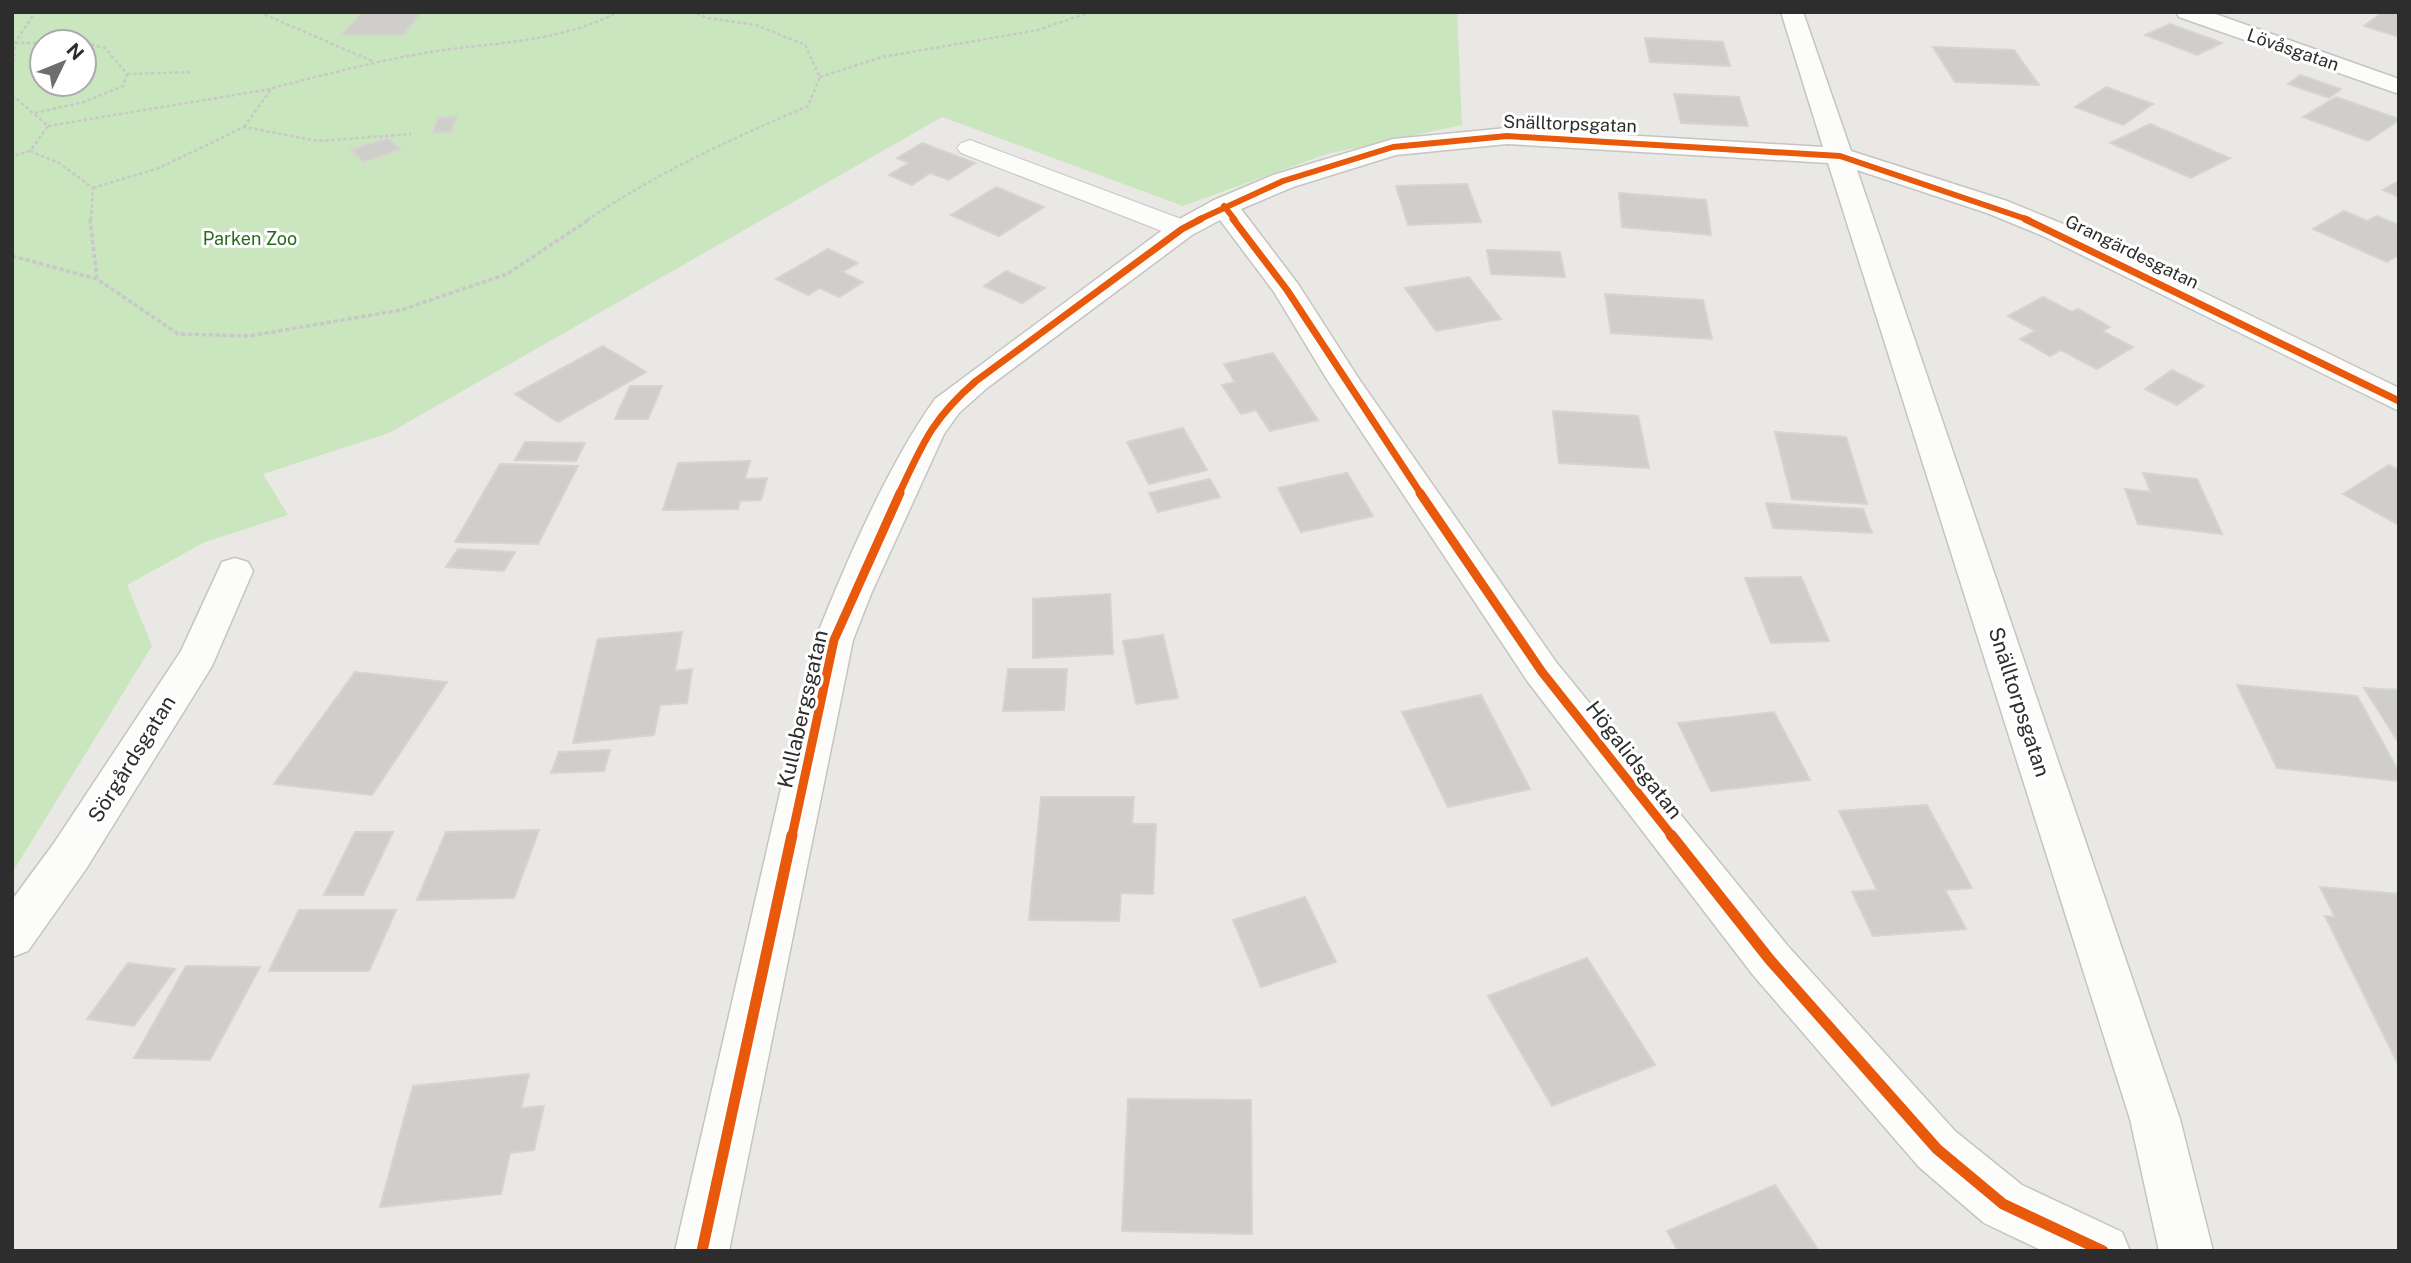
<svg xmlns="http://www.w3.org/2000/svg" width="2411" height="1263" font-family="'Public Sans',sans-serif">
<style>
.green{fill:#cae6be;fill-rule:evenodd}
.building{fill:#cfceca;stroke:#d5d4d0;stroke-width:2}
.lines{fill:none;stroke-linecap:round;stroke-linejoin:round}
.service-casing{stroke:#c4c4c4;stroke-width:2}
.minor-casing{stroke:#c4c4c4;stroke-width:3}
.path-far1{stroke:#c8c8c8;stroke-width:2.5;stroke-dasharray:3.5 2.5;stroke-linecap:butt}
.path{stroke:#c8c8c8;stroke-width:3.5;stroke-dasharray:4.5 2.5;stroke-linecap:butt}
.service{fill:#fcfcfb;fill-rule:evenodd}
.minor{fill:#fcfcfb;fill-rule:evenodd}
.cycleway-far3-casing{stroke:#fff;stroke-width:9}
.cycleway-far2-casing{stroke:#fff;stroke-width:10}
.cycleway-far1-casing{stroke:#fff;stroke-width:13}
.cycleway-casing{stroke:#fff;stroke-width:16}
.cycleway-far3{stroke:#e8590c;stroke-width:6}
.cycleway-far2{stroke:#e8590c;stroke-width:7}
.cycleway-far1{stroke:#e8590c;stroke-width:9}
.cycleway{stroke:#e8590c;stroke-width:11}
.labels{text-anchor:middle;stroke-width:6;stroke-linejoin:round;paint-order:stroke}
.far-street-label{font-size:18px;fill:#2d2d2d;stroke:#fff}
.far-park-label{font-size:18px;fill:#266c1c;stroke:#fff}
.street-label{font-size:21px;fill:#2d2d2d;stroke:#fff}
</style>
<rect width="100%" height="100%" fill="#eae8e4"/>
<path class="green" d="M12,12H1457L1462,125L1327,154L1183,206L942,117L389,433L263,474L288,515L205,542L127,585L152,646L12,873ZM42,42H84V84H42Z"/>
<g class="building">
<polygon points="362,12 421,12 403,35 342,35"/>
<polygon points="2383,12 2399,12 2399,37 2364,26"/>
<polygon points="2170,24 2222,43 2197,55 2145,35"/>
<polygon points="1645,38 1723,42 1730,66 1650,62"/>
<polygon points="1933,47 2014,50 2039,85 1955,82"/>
<polygon points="2300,75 2341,89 2329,98 2288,84"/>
<polygon points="2106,87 2153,104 2123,125 2075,107"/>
<polygon points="1674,94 1739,97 1748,126 1681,123"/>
<polygon points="2336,97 2399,119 2399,120 2368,141 2303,117"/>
<polygon points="457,116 451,132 433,133 438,118"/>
<polygon points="2150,124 2230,158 2191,178 2110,143"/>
<polygon points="387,138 401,149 364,162 351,150"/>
<polygon points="922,143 975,163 949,180 930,173 912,185 889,175 909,163 897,158"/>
<polygon points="2399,181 2399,197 2383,190"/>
<polygon points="1467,184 1481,222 1408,225 1396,186"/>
<polygon points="996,187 1044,207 999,236 951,215"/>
<polygon points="1619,193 1706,200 1711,235 1622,227"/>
<polygon points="2344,211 2367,221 2377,216 2399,225 2399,255 2387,262 2313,229"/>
<polygon points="828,249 858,263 842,272 863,282 839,297 820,288 808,295 776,279"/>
<polygon points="1487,250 1560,252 1565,277 1491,274"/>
<polygon points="1006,271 1045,288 1022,303 984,286"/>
<polygon points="1469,277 1501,319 1436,331 1405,288"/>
<polygon points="1605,294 1703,300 1712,339 1611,333"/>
<polygon points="2043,297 2072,312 2078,309 2110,327 2102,331 2133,347 2097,369 2061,350 2050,356 2020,339 2035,331 2008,316"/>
<polygon points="603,346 646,372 558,422 515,394"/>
<polygon points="1273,353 1318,420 1270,431 1256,410 1241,414 1222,385 1235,382 1224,364"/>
<polygon points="2172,370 2204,386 2177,405 2145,389"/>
<polygon points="630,386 662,386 648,419 615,419"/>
<polygon points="1553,411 1638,416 1649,468 1559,463"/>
<polygon points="1183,428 1207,470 1149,484 1127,442"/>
<polygon points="1775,432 1846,437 1867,504 1792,499"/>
<polygon points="525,442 585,443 576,461 515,460"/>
<polygon points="750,461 745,479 767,478 761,500 740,501 738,509 663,510 678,463"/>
<polygon points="500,464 578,466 538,544 455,542"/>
<polygon points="2389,465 2399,470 2399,525 2343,494"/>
<polygon points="1347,473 1373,516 1301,532 1278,488"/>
<polygon points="2143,473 2197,479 2222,534 2138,524 2125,489 2151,492"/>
<polygon points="1210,479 1220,497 1158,512 1149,493"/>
<polygon points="1766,503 1863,509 1872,533 1773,528"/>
<polygon points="458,549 515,552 504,571 446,567"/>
<polygon points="1801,577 1829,641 1771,643 1745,578"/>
<polygon points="1110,594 1113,654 1033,658 1033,599"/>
<polygon points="682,632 675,671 692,669 687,703 660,705 654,735 573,743 598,639"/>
<polygon points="1163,635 1178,698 1136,704 1123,641"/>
<polygon points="1008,669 1067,669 1064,710 1003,711"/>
<polygon points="355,672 447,682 372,795 274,784"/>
<polygon points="2237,685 2357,696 2399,772 2399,781 2277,768"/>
<polygon points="2364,688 2399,690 2399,743"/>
<polygon points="1481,695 1530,789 1448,807 1402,712"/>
<polygon points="1774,712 1810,780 1711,791 1678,723"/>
<polygon points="610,750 604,771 551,773 559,752"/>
<polygon points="1041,797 1134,797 1132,824 1156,824 1153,894 1121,893 1119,921 1029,920"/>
<polygon points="1927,805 1972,888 1945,890 1966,929 1873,936 1852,892 1877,890 1839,811"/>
<polygon points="539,830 514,898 417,900 446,832"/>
<polygon points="355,832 393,832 363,895 324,895"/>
<polygon points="2320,887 2399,894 2399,1066 2325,916 2335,917"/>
<polygon points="1305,897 1336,962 1261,987 1233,920"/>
<polygon points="299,910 396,910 369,971 269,971"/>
<polygon points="1587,958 1655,1065 1552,1106 1488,996"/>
<polygon points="128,963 175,969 134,1026 87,1019"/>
<polygon points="186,966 260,967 210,1060 134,1058"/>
<polygon points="529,1074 521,1108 544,1106 534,1150 510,1153 501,1194 380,1207 413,1086"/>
<polygon points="1128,1099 1251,1100 1252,1234 1122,1231"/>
<polygon points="1775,1185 1819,1251 1678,1251 1667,1231"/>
</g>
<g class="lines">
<defs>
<polygon id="service" points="970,140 1192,223 1195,229 1192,235 1172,235 961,153 957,148 961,143"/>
<g id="minor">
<path d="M1781,12H1803L1851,151L2007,201L2063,224L2399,388V411L2043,236L1987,213L1857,170L2180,1119L2213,1251H2159L2130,1119L1828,163L1507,144L1396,155L1293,187L1241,209L1298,284L1359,379L1556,662L1787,945L1955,1131L2022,1185L2122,1232L2130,1251H2043L1984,1223L1919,1167L1753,975L1528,682L1328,381L1274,292L1220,220L1192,235L987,388L959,413L944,434L871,594L853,640L729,1251H675L815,640C846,563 887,466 935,399L1172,223L1214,200L1273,175L1393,139L1507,128L1823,147Z"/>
<polygon points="2176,12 2210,12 2399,79 2399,94 2179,17"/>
<polygon points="235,558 248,562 253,571 212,666 86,869 28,951 12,957 12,900 54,843 181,651 222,562"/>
</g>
</defs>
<use href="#service" class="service-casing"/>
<use href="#minor" class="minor-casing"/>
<g class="path-far1">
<polyline points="259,12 374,62"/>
<polyline points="15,43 42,43"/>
<polyline points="127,74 192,72"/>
<polyline points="820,77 882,57 1038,30 1091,12"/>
<polyline points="12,80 15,43 35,12"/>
<polyline points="12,95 48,126 30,151 12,156"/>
<polyline points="35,113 84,102 123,86 127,74 105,48 84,43"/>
<polyline points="48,126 271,89"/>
<path d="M244,127L272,88C324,75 376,61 430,52C494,42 559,43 618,12"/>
<polyline points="30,151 59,163 93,188 91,220"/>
<polyline points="93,188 159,168 244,127 318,141 411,134"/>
<path d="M587,220C661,171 727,141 808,106L820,77L805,45L756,25L708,18L692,12"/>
</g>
<g class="path">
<polyline points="90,219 97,279 178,334 249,336 401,310 507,274 590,219"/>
<polyline points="12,256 97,279"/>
</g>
<use href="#service" class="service"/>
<use href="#minor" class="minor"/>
<defs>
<g id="cycleway-far3">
<polyline points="1224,206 1235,220"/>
<polyline points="1198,220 1283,181 1393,147 1507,136 1840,156 2029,220"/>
</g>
<g id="cycleway-far2">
<polyline points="1233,219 1287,290 1421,494"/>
<polyline points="2025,219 2399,401"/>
<path d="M899,494C923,443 932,419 976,381L1182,229L1201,219"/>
</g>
<g id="cycleway-far1">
<polyline points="1420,493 1542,672 1672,836"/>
<polyline points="792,836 834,640 900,493"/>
</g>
<g id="cycleway">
<polyline points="1671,835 1770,960 1937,1149 2003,1204 2103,1251"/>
<polyline points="702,1251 792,835"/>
</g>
</defs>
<use href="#cycleway-far3" class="cycleway-far3-casing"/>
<use href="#cycleway-far2" class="cycleway-far2-casing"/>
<use href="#cycleway-far1" class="cycleway-far1-casing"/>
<use href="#cycleway" class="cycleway-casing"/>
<use href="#cycleway-far3" class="cycleway-far3"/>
<use href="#cycleway-far2" class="cycleway-far2"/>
<use href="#cycleway-far1" class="cycleway-far1"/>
<use href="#cycleway" class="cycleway"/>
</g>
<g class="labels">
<g class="far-street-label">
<text transform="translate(2293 50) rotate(19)" y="6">Lövåsgatan</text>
<text transform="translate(1570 124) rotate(2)" y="6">Snälltorpsgatan</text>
<text transform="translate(2132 252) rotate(26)" y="6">Grangärdesgatan</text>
</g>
<g class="far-park-label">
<text x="250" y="245">Parken Zoo</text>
</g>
<g class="street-label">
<text transform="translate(2019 702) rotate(72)" y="7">Snälltorpsgatan</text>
<text transform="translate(803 709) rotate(-77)" y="7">Kullabergsgatan</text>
<text transform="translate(132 759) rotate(-58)" y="7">Sörgårdsgatan</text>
<text transform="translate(1634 760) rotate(52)" y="7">Högalidsgatan</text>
</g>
</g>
<rect width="2411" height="1263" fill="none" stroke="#2d2d2d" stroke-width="28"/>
<g transform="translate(63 63) rotate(47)"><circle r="33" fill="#ffffff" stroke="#ababab" stroke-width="2"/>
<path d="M0-5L12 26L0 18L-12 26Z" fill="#6f6e6d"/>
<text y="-10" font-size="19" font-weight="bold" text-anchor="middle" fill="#2d2d2d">N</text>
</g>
</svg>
